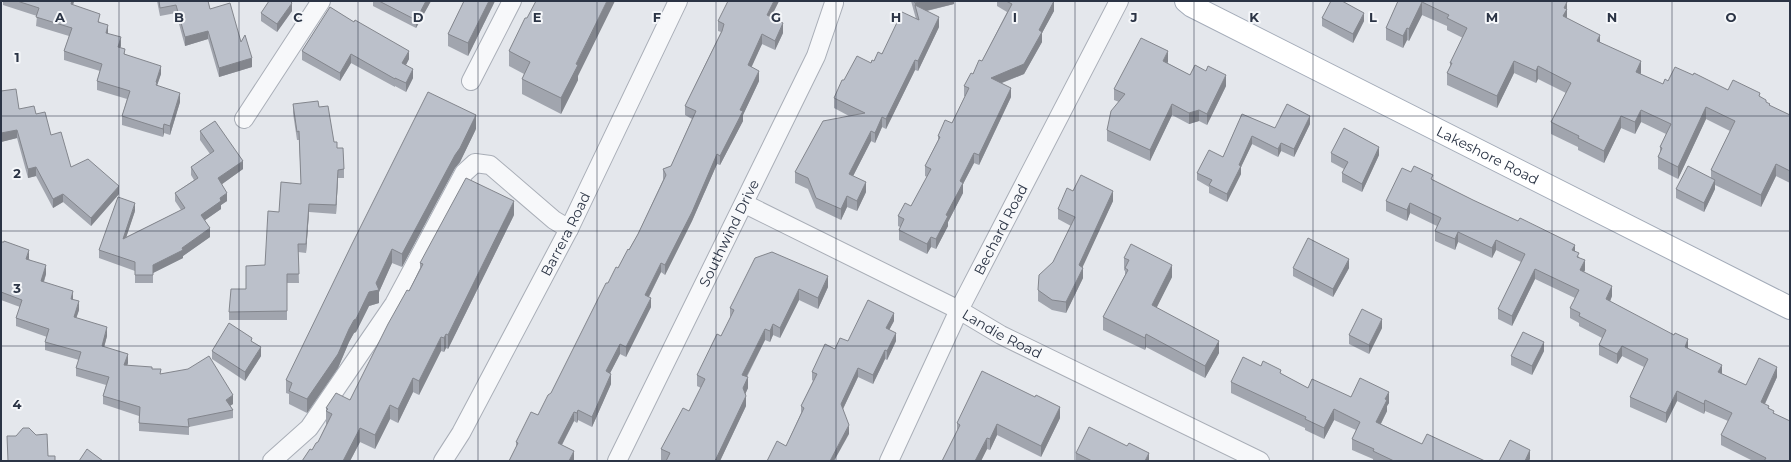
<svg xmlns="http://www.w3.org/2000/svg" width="1791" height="462" font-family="Montserrat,sans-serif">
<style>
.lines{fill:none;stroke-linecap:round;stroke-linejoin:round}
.minor-casing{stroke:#a9aeb7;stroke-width:20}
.major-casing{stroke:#a3abb8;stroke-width:24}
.minor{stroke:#f7f8fa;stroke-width:18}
.major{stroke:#fff;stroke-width:22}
.wall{fill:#a1a5ae}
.shaded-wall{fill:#83868d}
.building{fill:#bbc0ca;stroke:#83868d}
.grid{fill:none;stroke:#2b3445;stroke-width:1;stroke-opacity:0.55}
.labels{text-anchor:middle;stroke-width:4;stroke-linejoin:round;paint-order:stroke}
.street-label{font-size:14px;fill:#2b3445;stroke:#f4f6f9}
.grid-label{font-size:13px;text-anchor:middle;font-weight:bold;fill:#2b3445;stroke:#f4f6f9;stroke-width:4;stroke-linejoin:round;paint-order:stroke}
</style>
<rect width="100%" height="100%" fill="#e4e7ec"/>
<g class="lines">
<defs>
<g id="minor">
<polyline points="471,81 512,1"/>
<polyline points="244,119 321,1"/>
<path id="s1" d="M745,204L959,310L1001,335L1260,461"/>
<polyline points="272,461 309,428 394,304 464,173 475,163 490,165 554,220 569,229"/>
<path id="s2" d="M443,461L461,433L569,229L678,1"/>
<path id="s3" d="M617,461L816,56L834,3"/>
<path id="s4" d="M889,461L959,310L1119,1"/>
</g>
<g id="major">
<path id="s5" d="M1186,1L1192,6L1790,308"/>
</g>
</defs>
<use href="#minor" class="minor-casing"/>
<use href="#major" class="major-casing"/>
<use href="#minor" class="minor"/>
<use href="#major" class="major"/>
</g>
<g class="wall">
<polygon points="3,1 74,1 73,5 100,22 108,34 121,46 120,48 125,54 161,74 157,86 180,102 170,135 164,133 163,137 122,125 122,116 127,99 97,90 97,81 100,71 64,60 64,51 69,36 36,26 37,16 3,5"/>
<polygon points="157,1 208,1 210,9 241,42 252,67 219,77 208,39 185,46 176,13 160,16"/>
<polygon points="373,1 431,1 416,28 373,6"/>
<polygon points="464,1 495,1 468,56 448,46 448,34"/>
<polygon points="779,1 771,17 783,33 775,50 762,44 751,67 759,81 743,115 743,121 720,165 717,164 692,221 665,275 661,272 649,297 651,307 626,357 620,354 610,373 611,384 592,427 578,420 577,423 574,421 562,445 574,460 574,461 509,461 516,447 516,442 538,415 551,393 608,283 618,268 638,234 663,180 663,169 671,166 692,119 685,115 685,106 721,32 718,31 718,21"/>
<polygon points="911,1 954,1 954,4 927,11 939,27 918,71 915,70 886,129 882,127 875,143 871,141 853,176 866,192 857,211 847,207 841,220 816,208 808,189 795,183 795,172 849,116 834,108 834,98 844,80 874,61 916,19"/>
<polygon points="997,1 1054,1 1054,11 1042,33 1042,42 1024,74 1002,83 1011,97 979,165 974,163 963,184 963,193 948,222 948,226 936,249 931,247 927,254 899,240 899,230 900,227 898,226 898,216 911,206 927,177 925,176 925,166 938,140 938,136 952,123 965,96 964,96 964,86 982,61 1007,12 997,6"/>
<polygon points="1398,1 1567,14 1567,18 1600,42 1641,73 1640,74 1663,84 1668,81 1693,75 1728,90 1760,97 1766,102 1770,106 1790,115 1790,183 1776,176 1761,207 1715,185 1715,189 1704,212 1676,198 1676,189 1711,178 1711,170 1730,131 1706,119 1678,179 1658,169 1658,157 1660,153 1660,147 1666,134 1641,122 1635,134 1621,128 1604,163 1578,150 1578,147 1551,134 1551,122 1566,93 1538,79 1536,83 1514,73 1497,108 1447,85 1447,73 1450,66 1450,63 1463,38 1447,30 1447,26 1422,15 1409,41 1407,40 1403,48 1386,40 1386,28"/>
<polygon points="330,7 409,59 406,65 413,78 406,92 395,86 395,87 351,63 340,81 302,60 302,51"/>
<polygon points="292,11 277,32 261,21 261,13"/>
<polygon points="527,18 578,76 578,80 561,114 522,94 522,79 524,74 509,66 509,51"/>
<polygon points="1322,18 1364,21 1353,43 1322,26"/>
<polygon points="1168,62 1167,63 1190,75 1226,86 1207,125 1199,121 1189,124 1172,115 1150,161 1107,141 1107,130 1119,102 1114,100 1114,89"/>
<polygon points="1,91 19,109 36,114 51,135 71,167 119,194 91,226 63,202 53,208 36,176 28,178 17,138 1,142"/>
<polygon points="293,104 319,107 334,142 337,148 344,169 344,178 338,178 336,214 309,212 306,253 298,252 299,283 287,283 287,320 229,320 229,312 265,265 279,212 301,183 299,140 297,140 293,113"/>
<polygon points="1242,114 1275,128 1310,124 1294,157 1281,151 1278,157 1252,144 1241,167 1241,174 1227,202 1209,193 1209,187 1197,180 1197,173 1223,157"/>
<polygon points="476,129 460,162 455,168 402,267 392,263 379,292 379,303 369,306 356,332 354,333 349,342 338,368 307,413 289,404 289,394 286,393 286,380"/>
<polygon points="200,131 243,169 222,184 227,201 221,205 221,209 205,220 210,237 183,256 183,258 153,273 153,283 135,283 135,271 99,258 99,250 135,211 126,237 181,210 175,201 175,193 194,180 191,175 191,167 210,154 200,140"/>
<polygon points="1331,153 1379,155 1362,192 1342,182 1342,173 1344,169 1331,162"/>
<polygon points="1433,180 1575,252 1579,257 1585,270 1584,272 1612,296 1610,302 1688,348 1722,374 1746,385 1777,377 1765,404 1774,413 1790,461 1753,461 1721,445 1721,435 1728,421 1705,411 1704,414 1677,401 1666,423 1630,407 1630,397 1644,367 1622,356 1617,364 1599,355 1599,345 1602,338 1579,326 1579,323 1570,318 1570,308 1575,298 1535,279 1512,326 1498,319 1498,309 1521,262 1496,250 1492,258 1458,242 1455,250 1435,241 1435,231 1437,226 1410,213 1407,221 1386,211 1386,201"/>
<polygon points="1073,191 1113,201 1082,267 1083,278 1066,313 1052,310 1038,301 1038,290 1053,262 1071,226 1058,219 1058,209"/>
<polygon points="514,215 448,349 446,348 444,352 441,351 419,395 413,392 398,423 390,419 375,449 360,442 350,461 302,461 312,450 318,442 326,425 326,408 350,400 409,291 420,268 420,263"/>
<polygon points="1,242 4,242 29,258 29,259 46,274 44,282 73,300 79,310 76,318 107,336 104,347 128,363 127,366 152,369 161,374 233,404 230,406 233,410 233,418 189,427 189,435 139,431 139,416 103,404 103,396 106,385 76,376 76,368 79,360 45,350 45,342 47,337 16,326 16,318 20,307 1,300"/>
<polygon points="772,252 828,287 818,309 799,300 780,338 773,335 770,342 765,340 747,377 748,388 745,394 746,406 720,461 664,461 661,460 661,449 689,411 701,388 697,386 697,375 721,336 730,318 730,308"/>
<polygon points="1124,258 1172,277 1156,308 1219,353 1205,378 1146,347 1145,350 1103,330 1103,317 1125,275 1125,271 1124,270"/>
<polygon points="1293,268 1349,268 1333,297 1293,276"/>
<polygon points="894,321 889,330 896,341 887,360 885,359 873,384 858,377 843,409 849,434 786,446 801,413 801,406 813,381 812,380 812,372 835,349 848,341"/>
<polygon points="1382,328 1369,354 1349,344 1349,335"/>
<polygon points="252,342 261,356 245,381 212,359 212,351"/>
<polygon points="1544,351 1532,375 1511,365 1511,356"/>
<polygon points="1261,366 1281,374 1308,388 1351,397 1389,403 1387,406 1387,411 1381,424 1422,444 1485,461 1373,461 1373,459 1352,450 1352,439 1356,430 1334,420 1324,439 1305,430 1305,428 1231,393 1231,382"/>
<polygon points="1060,418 1041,457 997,435 990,450 987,449 981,461 942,461 957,432 957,423"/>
<polygon points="1076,453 1149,461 1076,461"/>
</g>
<g class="shaded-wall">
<polygon points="72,1 74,1 71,13 71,4"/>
<polygon points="426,1 431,1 416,28 416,20"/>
<polygon points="489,1 495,1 468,56 468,43"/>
<polygon points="607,1 615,1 578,76 578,80 561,114 561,98 576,64"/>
<polygon points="774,1 779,1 767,25 767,15"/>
<polygon points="923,1 954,1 954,4 917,13 915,5 915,14 915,3"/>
<polygon points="1054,1 1054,11 1042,33 1042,42 1024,74 991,87 991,78 1039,30"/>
<polygon points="1422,2 1422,15 1409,41 1409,29"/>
<polygon points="1567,2 1567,21 1563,16 1564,8"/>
<polygon points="292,3 292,11 277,32 277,24"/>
<polygon points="1364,13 1364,21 1353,43 1353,34"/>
<polygon points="939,17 939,27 918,71 918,61"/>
<polygon points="783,23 783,33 775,50 775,41"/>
<polygon points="108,25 108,34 106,33"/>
<polygon points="1407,28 1407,40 1403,48 1403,36"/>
<polygon points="208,31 208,39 185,46 185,37"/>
<polygon points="762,34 762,44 748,75 748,65"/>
<polygon points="1600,35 1600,47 1597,41"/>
<polygon points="121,37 121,46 118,56 118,47"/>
<polygon points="409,51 409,59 402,72 402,63"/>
<polygon points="1168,51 1168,62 1163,72 1163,61"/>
<polygon points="351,54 351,63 340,81 340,73"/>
<polygon points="252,58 252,67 219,77 219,68"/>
<polygon points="915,60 915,70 886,129 886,119"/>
<polygon points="1514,61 1514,73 1497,108 1497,96"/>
<polygon points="1641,61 1641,73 1636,84 1636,72"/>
<polygon points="161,66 161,74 157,85 157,91 156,82"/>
<polygon points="1538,66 1538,79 1536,83 1536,71"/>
<polygon points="413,69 413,78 406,92 406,83"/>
<polygon points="759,71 759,81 743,115 743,121 720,165 720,156 740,110"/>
<polygon points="1226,75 1226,86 1207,125 1207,114"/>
<polygon points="1011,88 1011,97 979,165 979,155"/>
<polygon points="180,93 180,102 170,135 170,126"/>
<polygon points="1172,104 1172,115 1150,161 1150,150"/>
<polygon points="1706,107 1706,119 1678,179 1678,167"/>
<polygon points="1199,110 1199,121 1189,124 1189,113"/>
<polygon points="1641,110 1641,122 1635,134 1635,122"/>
<polygon points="476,115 476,129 460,162 455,168 402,267 402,254"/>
<polygon points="1310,116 1310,124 1294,157 1294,149"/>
<polygon points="1621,116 1621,128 1604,163 1604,151"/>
<polygon points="882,117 882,127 875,143 875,133"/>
<polygon points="164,124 164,133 163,137 163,129"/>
<polygon points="17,130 17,138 1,142 1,133"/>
<polygon points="871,131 871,141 849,184 849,174"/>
<polygon points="1252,136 1252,144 1241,167 1241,174 1227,202 1227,194 1239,165"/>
<polygon points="1281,143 1281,151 1278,157 1278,149"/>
<polygon points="1379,147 1379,155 1362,192 1362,184"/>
<polygon points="974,153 974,163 963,184 963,193 948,222 948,226 936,249 936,239 960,181"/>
<polygon points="717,154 717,164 692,221 665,275 665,265"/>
<polygon points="243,161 243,169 218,187 218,178"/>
<polygon points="1776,164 1776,176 1761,207 1761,195"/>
<polygon points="36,167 36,176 28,178 28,169"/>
<polygon points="338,170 338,178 336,214 336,205"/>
<polygon points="1715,180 1715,189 1704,212 1704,203"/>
<polygon points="866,182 866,192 857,211 857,201"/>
<polygon points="119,186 119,194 91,226 91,218"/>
<polygon points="1113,191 1113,201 1079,275 1079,265"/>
<polygon points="227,193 227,201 221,205 221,209 201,223 201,215 220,198"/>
<polygon points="63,194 63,202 53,208 53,199"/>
<polygon points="847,196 847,207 841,220 841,209"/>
<polygon points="514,201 514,215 448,349 448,335"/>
<polygon points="135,203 135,211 123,247 123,239"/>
<polygon points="1410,203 1410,213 1407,221 1407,210"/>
<polygon points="309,204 309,212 306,253 306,244"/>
<polygon points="210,228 210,237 183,256 183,258 153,273 153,265 182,248"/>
<polygon points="1458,232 1458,242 1455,250 1455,239"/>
<polygon points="931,237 931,247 927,254 927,244"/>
<polygon points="1496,240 1496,250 1492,258 1492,248"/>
<polygon points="1575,245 1575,255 1572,250"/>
<polygon points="392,249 392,263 379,292 379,303 369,306 356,332 354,333 349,342 338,368 307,413 307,399 349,329 369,292 376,283"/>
<polygon points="29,250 29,258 26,267 26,259"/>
<polygon points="1349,259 1349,268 1333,297 1333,289"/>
<polygon points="1585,260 1585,270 1580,280 1580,270"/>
<polygon points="661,263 661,272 645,304 645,295"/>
<polygon points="46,265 46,274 41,290 41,281"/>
<polygon points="1172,265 1172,277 1152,317 1152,305"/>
<polygon points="1083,268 1083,278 1066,313 1066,302"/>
<polygon points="1535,269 1535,279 1512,326 1512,316"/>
<polygon points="828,276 828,287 818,309 818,298"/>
<polygon points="1612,286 1612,296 1606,310 1606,299"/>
<polygon points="799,289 799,300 780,338 780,328"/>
<polygon points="73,291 73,299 71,308 71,299"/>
<polygon points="651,298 651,307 626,357 626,347"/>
<polygon points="79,301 79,310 74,325 74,317"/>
<polygon points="894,313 894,321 886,336 886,328"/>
<polygon points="1382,319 1382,328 1369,354 1369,345"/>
<polygon points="773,324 773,335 770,342 770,331"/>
<polygon points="107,327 107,336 102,355 102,346"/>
<polygon points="765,329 765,340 742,385 742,375"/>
<polygon points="896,333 896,341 887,360 887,351"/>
<polygon points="446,334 446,348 444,352 444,338"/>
<polygon points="1146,334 1146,347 1145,350 1145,338"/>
<polygon points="441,337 441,351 419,395 419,381"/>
<polygon points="1688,339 1688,349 1685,347"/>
<polygon points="1219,341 1219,353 1205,378 1205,366"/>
<polygon points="1544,342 1544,351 1532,375 1532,366"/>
<polygon points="620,344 620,354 606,381 606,371"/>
<polygon points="1622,346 1622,356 1617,364 1617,354"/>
<polygon points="261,347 261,356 245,381 245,372"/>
<polygon points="885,350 885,359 873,384 873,375"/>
<polygon points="128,354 128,363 124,374 124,365"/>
<polygon points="1722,365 1722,375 1718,372"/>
<polygon points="1777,367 1777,377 1761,412 1761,402"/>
<polygon points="858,368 858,377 841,413 841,404"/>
<polygon points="611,374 611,384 592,427 592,417"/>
<polygon points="748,377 748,388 743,399 743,388"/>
<polygon points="413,378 413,392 398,423 398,409"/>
<polygon points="1677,391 1677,401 1666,423 1666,413"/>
<polygon points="1389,392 1389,403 1387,406 1387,411 1376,433 1376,422 1385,399"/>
<polygon points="233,395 233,404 226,408 226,400"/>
<polygon points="746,396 746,406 720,461 715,461"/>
<polygon points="1705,400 1705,411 1704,414 1704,404"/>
<polygon points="390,405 390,419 375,449 375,435"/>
<polygon points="1060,407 1060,418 1041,457 1041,446"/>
<polygon points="1334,409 1334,420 1324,439 1324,428"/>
<polygon points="578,410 578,420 577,423 577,413"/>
<polygon points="574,412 574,421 558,452 558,443"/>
<polygon points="997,424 997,435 990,450 990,439"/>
<polygon points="849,425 849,434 834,461 830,461"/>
<polygon points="360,428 360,442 350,461 343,461"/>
<polygon points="987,438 987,449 981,461 975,461"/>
<polygon points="1530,450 1530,459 1529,461 1525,461"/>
<polygon points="574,451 574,461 569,461"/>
<polygon points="1149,453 1149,461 1145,461"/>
</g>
<g class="building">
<polygon points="17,1 72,1 71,4 100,14 98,22 108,25 106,33 121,37 118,47 125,49 124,54 161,66 156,82 157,83 156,85 180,93 170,126 164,124 163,129 122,116 130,91 97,81 102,64 64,51 72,28 36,17 39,8"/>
<polygon points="159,1 208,1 210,9 230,3 241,42 245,35 252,58 219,68 208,31 185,37 176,5 160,8"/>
<polygon points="269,1 290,1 292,3 277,24 261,13"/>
<polygon points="379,1 426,1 416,20"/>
<polygon points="464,1 489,1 468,43 448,34"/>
<polygon points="536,1 607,1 576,64 578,65 561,98 522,79 530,62 509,51 525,18 527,18"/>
<polygon points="728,1 774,1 767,15 783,23 775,41 762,34 748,65 759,71 740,110 743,111 720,156 717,154 692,212 665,265 661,263 645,295 651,298 626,347 620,344 606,371 611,374 592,417 578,410 577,413 574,412 558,443 574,451 569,461 509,461 518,443 516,442 531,412 538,415 548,395 551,393 606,283 608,283 616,267 618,268 628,249 629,250 638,234 666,175 663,169 671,166 696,111 685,106 722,31 724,24 718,21"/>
<polygon points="914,1 923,1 915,3"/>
<polygon points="1006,1 1054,1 1039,30 1042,32 1024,64 991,78 1011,88 979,155 974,153 960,181 963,183 946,215 948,216 936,239 931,237 927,244 899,230 904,219 898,216 905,203 911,206 931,169 925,166 940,137 938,136 945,120 952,123 969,88 964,86 971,73 973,74 979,60 982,61 1012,4"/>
<polygon points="1331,1 1342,1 1364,13 1353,34 1322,18"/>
<polygon points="1398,1 1565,1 1567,2 1564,8 1567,9 1563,16 1600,35 1597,41 1641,61 1636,72 1663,84 1665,79 1668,81 1675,67 1693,75 1694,73 1728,90 1733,80 1760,93 1759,96 1766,100 1766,102 1770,104 1769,105 1790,115 1790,171 1776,164 1761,195 1711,170 1735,121 1706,107 1678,167 1658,157 1662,148 1660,147 1671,124 1641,110 1635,122 1621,116 1604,151 1578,138 1579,136 1551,122 1571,83 1538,66 1536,71 1514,61 1497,96 1447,73 1452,63 1450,63 1467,28 1447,18 1449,15 1422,2 1409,29 1407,28 1403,36 1386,28"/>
<polygon points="915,5 939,17 918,61 915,60 886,119 882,117 875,133 871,131 849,174 866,182 857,201 847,196 841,209 816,198 808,178 795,172 823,121 865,113 834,98 842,80 844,80 857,56 871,63 872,60 874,61 878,52 882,54 902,12 919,20"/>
<polygon points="330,7 354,22 355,20 409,51 402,63 413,69 406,83 395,78 395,79 351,54 340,73 302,51"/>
<polygon points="1141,38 1168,51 1163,61 1190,75 1195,65 1206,71 1208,66 1226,75 1207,114 1199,110 1189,113 1172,104 1150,150 1107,130 1111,111 1125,94 1114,89"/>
<polygon points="16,89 19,109 34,106 36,114 45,112 51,135 61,132 71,167 88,159 119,186 91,218 63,194 53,199 36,167 28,169 17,130 1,133 1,91"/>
<polygon points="428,92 476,115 460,148 455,155 402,254 392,249 376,283 379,290 369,292 356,319 354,320 349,329 338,354 307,399 289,391 292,383 286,380 352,244"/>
<polygon points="318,101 319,107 328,106 334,142 337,142 337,148 343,148 344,169 338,170 336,205 309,204 306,244 298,244 299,274 287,274 287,311 229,312 231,289 246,289 246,266 265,265 268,211 279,212 281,182 301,184 299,131 297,132 293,104"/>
<polygon points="1287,104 1310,116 1294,149 1281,143 1278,149 1252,136 1239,165 1241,166 1227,194 1209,185 1212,180 1197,173 1209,150 1223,157 1242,114 1275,128"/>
<polygon points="215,121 243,161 218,178 227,193 220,198 221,201 201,215 210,228 182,248 183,250 153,265 153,275 135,275 135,262 99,250 118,197 135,203 123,239 185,208 175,193 198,178 191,167 214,151 200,131"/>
<polygon points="1344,128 1379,147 1362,184 1342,173 1348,162 1331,153"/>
<polygon points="1414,166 1433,175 1431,179 1473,200 1518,221 1520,218 1575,245 1572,250 1579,253 1577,257 1585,260 1580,270 1612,286 1606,299 1674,335 1675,333 1688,339 1685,347 1722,365 1718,372 1746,385 1759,358 1777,367 1761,402 1769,406 1768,408 1774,411 1773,413 1790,421 1790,461 1764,461 1766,458 1721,435 1732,413 1705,400 1704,404 1677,391 1666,413 1630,397 1648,359 1622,346 1617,354 1599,345 1606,330 1579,316 1580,313 1570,308 1579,290 1535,269 1512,316 1498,309 1525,254 1496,240 1492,248 1458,232 1455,239 1435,231 1441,218 1410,203 1407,210 1386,201 1402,168 1411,172"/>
<polygon points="1688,166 1715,180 1704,203 1676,189"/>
<polygon points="1081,175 1113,191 1079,265 1083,268 1066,302 1052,300 1038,290 1039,275 1053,262 1075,217 1058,209 1067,188 1073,191"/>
<polygon points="466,178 514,201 448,335 446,334 444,338 441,337 419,381 413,378 398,409 390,405 375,435 360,428 343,461 302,461 310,449 312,450 316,443 318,442 332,414 326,411 328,409 326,408 336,393 350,400 388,324 407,290 409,291 423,264 420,263"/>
<polygon points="1308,238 1349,259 1333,289 1293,268"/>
<polygon points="4,241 29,250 26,259 46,265 41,281 73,291 71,299 79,301 74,317 107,327 102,346 128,354 124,365 152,367 152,369 161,369 160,374 188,369 209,356 233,395 226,400 233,410 188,419 189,427 139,423 140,407 103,396 109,377 76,368 81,352 45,342 49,329 16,318 22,300 1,292 1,242 4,242"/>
<polygon points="1131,244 1172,265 1152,305 1219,341 1205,366 1146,334 1145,338 1103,317 1128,270 1125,268 1129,260 1124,258"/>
<polygon points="772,252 828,276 818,298 799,289 780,328 773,324 770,331 765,329 742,375 748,377 743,388 746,396 715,461 666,461 670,453 661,449 683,408 689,411 705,379 697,375 717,334 721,336 734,310 730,308 755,258"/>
<polygon points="868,300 894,313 886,328 896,333 887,351 885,350 873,375 858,368 841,404 849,425 830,461 767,461 777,441 786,446 804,408 801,406 817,374 812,372 825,344 835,349 840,338 848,341"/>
<polygon points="1362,309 1382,319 1369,345 1349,335"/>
<polygon points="229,323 252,338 251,341 261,347 245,372 212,351"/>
<polygon points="1523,332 1544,342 1532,366 1511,356"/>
<polygon points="1243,357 1261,366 1263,361 1281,370 1280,373 1308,388 1312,379 1351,397 1360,378 1389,392 1385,399 1387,400 1376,422 1422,444 1427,434 1485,461 1394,461 1373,451 1374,449 1352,439 1360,422 1334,409 1324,428 1305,419 1306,417 1231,382"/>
<polygon points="982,371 1035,397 1036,395 1060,407 1041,446 997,424 990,439 987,438 975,461 942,461 960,425 957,423"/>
<polygon points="1089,427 1127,446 1129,443 1149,453 1145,461 1092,461 1076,453"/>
<polygon points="23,428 29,428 36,435 47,434 48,456 55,456 55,461 8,461 7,436 16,436"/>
<polygon points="1510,440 1530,450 1525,461 1499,461"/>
<polygon points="87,449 103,461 79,461"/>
</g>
<path class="grid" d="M119,1V461M239,1V461M358,1V461M478,1V461M597,1V461M716,1V461M836,1V461M955,1V461M1075,1V461M1194,1V461M1313,1V461M1433,1V461M1552,1V461M1672,1V461M1,116H1790M1,231H1790M1,346H1790"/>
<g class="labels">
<g class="street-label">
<text dy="5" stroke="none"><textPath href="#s5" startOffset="339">Lakeshore Road</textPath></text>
<text dy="5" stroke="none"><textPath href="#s4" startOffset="257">Bechard Road</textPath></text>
<text dy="5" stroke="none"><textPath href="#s2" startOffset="258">Barrera Road</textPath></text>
<text dy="5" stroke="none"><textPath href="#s3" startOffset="254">Southwind Drive</textPath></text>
<text dy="5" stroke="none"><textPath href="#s1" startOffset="288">Landie Road</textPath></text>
</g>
</g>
<g class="grid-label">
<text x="60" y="22">A</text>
<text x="179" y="22">B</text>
<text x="298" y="22">C</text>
<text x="418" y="22">D</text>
<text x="537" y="22">E</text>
<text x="657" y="22">F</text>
<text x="776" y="22">G</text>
<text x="896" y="22">H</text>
<text x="1015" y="22">I</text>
<text x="1134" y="22">J</text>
<text x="1254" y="22">K</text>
<text x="1373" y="22">L</text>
<text x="1492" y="22">M</text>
<text x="1612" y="22">N</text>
<text x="1731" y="22">O</text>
<text x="17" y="62">1</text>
<text x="17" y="178">2</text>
<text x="17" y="293">3</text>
<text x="17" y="409">4</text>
</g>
<rect width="1791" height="462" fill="none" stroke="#2b3445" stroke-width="4"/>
</svg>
